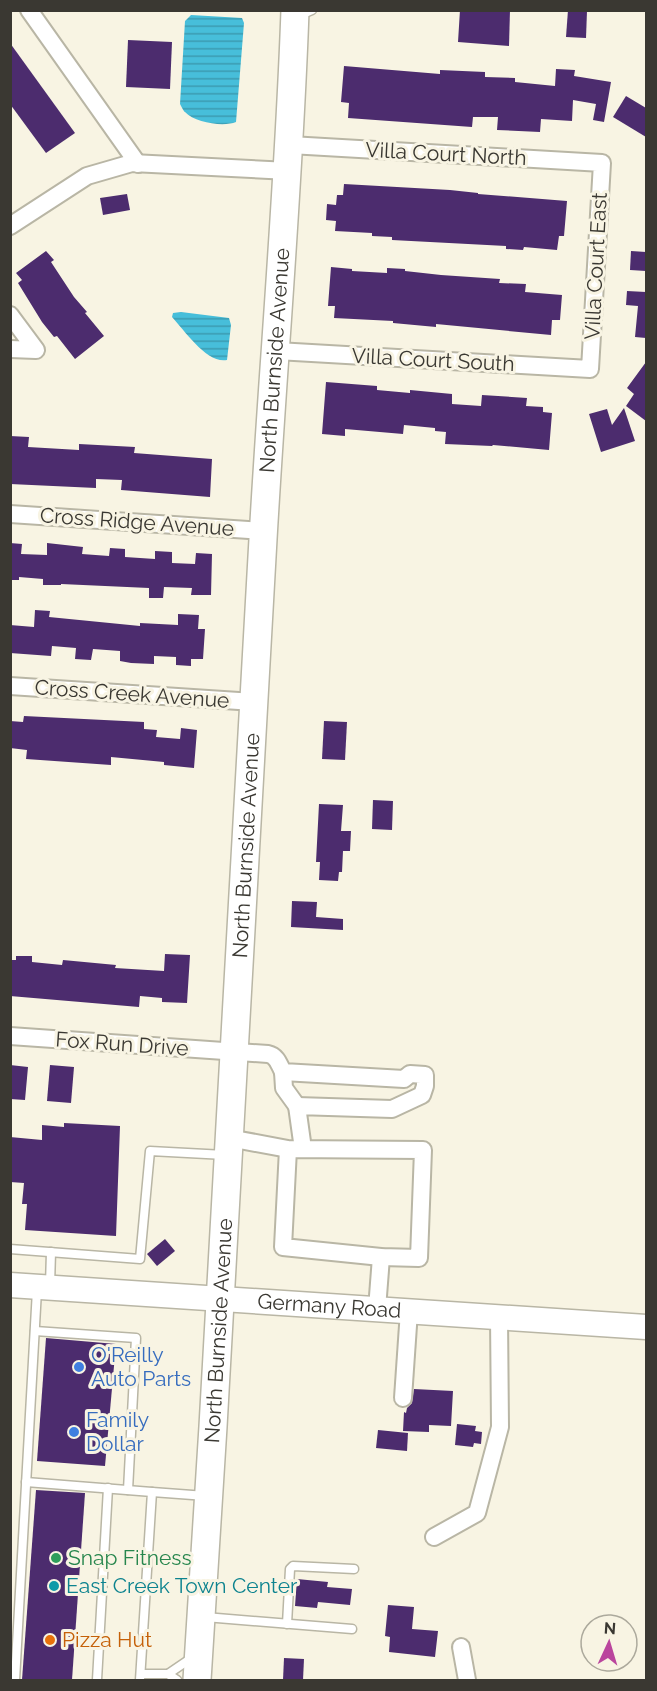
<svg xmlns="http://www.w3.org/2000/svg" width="657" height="1691" font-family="Raleway,sans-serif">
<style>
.water{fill:url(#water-rules)}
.building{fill:#4c2c6e}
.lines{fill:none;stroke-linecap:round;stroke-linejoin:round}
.lane-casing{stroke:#b9b6a5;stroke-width:11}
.street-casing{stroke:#b9b6a5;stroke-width:20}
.secondary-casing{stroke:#b9b6a5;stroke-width:27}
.primary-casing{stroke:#b9b6a5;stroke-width:30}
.lane{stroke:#fff;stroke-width:8}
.street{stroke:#fff;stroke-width:16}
.secondary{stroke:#fff;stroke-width:24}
.primary{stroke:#fff;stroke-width:27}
.shop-dot{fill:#3f7fe0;stroke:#f8f4e3;stroke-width:2}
.leisure-dot{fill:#2e9e5b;stroke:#f8f4e3;stroke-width:2}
.culture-dot{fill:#0f9aa8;stroke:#f8f4e3;stroke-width:2}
.food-dot{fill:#e8710a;stroke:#f8f4e3;stroke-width:2}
.labels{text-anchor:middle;stroke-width:6;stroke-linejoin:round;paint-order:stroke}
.street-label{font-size:21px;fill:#3a3832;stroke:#f8f4e3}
.shop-label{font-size:21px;fill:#366cbe;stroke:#f8f4e3;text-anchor:start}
.leisure-label{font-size:21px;fill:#27864d;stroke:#f8f4e3;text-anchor:start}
.culture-label{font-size:21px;fill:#0d838f;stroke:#f8f4e3;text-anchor:start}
.food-label{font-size:21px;fill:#c56008;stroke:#f8f4e3;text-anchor:start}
</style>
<defs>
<pattern id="water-rules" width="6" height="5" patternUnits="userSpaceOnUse" patternTransform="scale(1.5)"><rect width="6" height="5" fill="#47beda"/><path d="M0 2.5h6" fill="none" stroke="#3c9bb1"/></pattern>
</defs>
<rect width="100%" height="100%" fill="#f8f4e3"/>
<g class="water">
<path d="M191,15L242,18L244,23L236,122C224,127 195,123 185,112C184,112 180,104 180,104L185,21Z"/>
<path d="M181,312L229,318L231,325L227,360C207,364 185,331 172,317L173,313Z"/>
</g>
<g class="building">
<polygon points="460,10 510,10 509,46 458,42"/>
<polygon points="568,10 587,11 586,38 566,37"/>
<polygon points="128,40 172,42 170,89 126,87"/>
<polygon points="10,43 75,133 46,153 10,104"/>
<polygon points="344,66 440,74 440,70 485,72 485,77 515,78 515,82 555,86 556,69 575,70 574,76 611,82 604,122 593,120 596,104 573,100 572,121 541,119 540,132 497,130 498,117 473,117 472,127 348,118 349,103 341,102"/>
<polygon points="626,96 646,108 646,137 613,117"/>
<polygon points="344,184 450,190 478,193 478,194 567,201 564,236 559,236 557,250 524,247 523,250 506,249 506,246 392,240 392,237 372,236 372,233 335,231 336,221 326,220 327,204 336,205 337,195 343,195"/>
<polygon points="127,194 130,210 103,215 100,198"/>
<polygon points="46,251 54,260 51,262 74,297 87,312 85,313 104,336 75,359 57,336 54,337 42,322 18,283 22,280 16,273"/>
<polygon points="631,251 646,252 646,271 630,270"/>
<polygon points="331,267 352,269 352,271 387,273 387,268 405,269 405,271 441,275 500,279 499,283 526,284 525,292 562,295 560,320 552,320 551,335 436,324 436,327 393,323 393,321 334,318 335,306 328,306"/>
<polygon points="627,291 646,292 646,338 635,337 638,306 626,305"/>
<polygon points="646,362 646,421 626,406 634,394 627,388"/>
<polygon points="326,382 377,386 377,390 410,393 410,390 452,394 452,404 481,406 482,395 527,398 526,406 543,407 543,412 552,413 549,450 493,445 492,446 445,444 446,432 435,431 435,428 404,425 403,434 345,429 345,436 322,434"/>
<polygon points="624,408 635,441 601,452 589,414 607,409 612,425"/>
<polygon points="10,436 29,437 28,447 79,450 79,444 135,447 134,453 212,459 210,497 121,490 122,480 96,479 96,488 10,484"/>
<polygon points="10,543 22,544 21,554 47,555 47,543 83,547 82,554 109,556 110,548 125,549 125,557 155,559 155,551 172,552 172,563 195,564 196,553 212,554 211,595 191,595 192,588 164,587 163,598 149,598 149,588 61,584 61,585 43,585 43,579 19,577 19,580 10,580"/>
<polygon points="35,610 50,611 49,617 140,626 140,623 178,625 178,614 199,615 198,629 205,629 203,659 191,659 191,666 176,665 176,657 154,656 154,664 131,663 120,661 120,651 93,649 91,660 75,659 76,648 52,646 51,656 10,653 10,625 34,627"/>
<polygon points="24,716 144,722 144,729 157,730 156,737 180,739 181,728 197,730 194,768 164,765 164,762 111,757 111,765 26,759 27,750 10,748 10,721 23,722"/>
<polygon points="324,721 347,722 345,760 322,759"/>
<polygon points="373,800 393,801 392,830 372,829"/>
<polygon points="319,804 343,805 341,831 351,831 350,851 343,851 342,872 339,872 338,881 319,880 320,862 316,862"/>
<polygon points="292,901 317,902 316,917 343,919 343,930 291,927"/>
<polygon points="165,954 190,955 187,1003 162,1002 162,998 140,996 139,1007 10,996 10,960 16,960 16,956 32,956 32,962 62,965 63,960 116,965 115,968 164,971"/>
<polygon points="10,1065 28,1067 25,1100 10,1099"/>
<polygon points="50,1065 74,1067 71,1103 47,1101"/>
<polygon points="64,1123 120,1126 116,1236 25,1230 27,1204 22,1204 24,1183 10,1182 10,1137 42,1140 42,1125 64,1127"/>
<polygon points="165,1239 175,1251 157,1266 147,1254"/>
<polygon points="46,1338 116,1344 105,1466 37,1461"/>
<polygon points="414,1389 453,1391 451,1426 429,1425 429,1432 403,1431 404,1412 406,1413 407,1408 412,1403"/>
<polygon points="457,1424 476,1426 475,1431 482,1432 481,1444 474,1443 473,1447 455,1445"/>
<polygon points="378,1430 408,1433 407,1451 376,1448"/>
<polygon points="36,1490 85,1493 72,1680 22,1680"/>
<polygon points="297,1579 328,1582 327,1587 352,1589 350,1605 318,1602 317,1608 295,1606"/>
<polygon points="388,1605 414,1607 412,1629 438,1631 435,1657 389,1652 390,1637 385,1636"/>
<polygon points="284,1658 304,1659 303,1680 283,1680"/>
</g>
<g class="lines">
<defs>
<g id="lane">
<polyline points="298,16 312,10"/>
<polyline points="10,1249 140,1259 150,1151 225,1155"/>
<polyline points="50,1285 51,1252"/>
<polyline points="35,1331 136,1338 128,1490"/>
<polyline points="26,1482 152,1492 140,1680"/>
<polyline points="152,1492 206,1496"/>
<polyline points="205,1617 352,1629"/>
<polyline points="287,1624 290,1569 293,1566 354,1569"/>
<polyline points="141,1674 168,1674 177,1680"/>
<polyline points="168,1674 193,1657"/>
<polyline points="15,1680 37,1290"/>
<polyline points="97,1680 108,1488"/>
</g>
<g id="street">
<polyline points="29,10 138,164"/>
<polyline points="10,226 87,176 132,163 289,171"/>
<polyline points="10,315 36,350 10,349"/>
<polyline points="277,351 590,369 602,163 290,145"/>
<polyline points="10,514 263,531"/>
<polyline points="10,686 254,702"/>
<path d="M10,1036L268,1054C277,1056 279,1064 283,1072L404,1079L410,1074L425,1075V1086L422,1095L392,1109L297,1106L303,1149"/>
<polyline points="283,1072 284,1088 297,1106"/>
<polyline points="229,1138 288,1149 423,1150 419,1258 381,1257 283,1247 288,1149"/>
<polyline points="377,1309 381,1257"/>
<polyline points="403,1398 409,1311"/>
<polyline points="434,1537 477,1513 500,1427 499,1317"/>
<polyline points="461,1647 467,1680"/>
</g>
<g id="secondary">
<path id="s1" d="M10,1285L646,1327"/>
</g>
<g id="primary">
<path id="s2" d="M197,1680C222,1300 242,920 263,539C273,363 289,187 295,10"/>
</g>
</defs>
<use href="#lane" class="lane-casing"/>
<use href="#street" class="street-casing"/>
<use href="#secondary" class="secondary-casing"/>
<use href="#primary" class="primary-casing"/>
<use href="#lane" class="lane"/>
<use href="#street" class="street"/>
<use href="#secondary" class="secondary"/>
<use href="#primary" class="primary"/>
</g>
<g class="shop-dot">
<circle cx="79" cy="1367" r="6"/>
<circle cx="74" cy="1432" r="6"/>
</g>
<circle class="leisure-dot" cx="56" cy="1558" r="6"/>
<circle class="culture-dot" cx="54" cy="1586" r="6"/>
<circle class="food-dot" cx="50" cy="1640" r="6"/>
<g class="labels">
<g class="street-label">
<text transform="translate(446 154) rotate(3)" y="7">Villa Court North</text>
<text transform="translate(596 266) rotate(-87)" y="7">Villa Court East</text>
<text dy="7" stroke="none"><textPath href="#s2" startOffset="1322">North Burnside Avenue</textPath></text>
<text transform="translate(433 360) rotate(3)" y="7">Villa Court South</text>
<text transform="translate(137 522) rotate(4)" y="7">Cross Ridge Avenue</text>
<text transform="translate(132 694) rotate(4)" y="7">Cross Creek Avenue</text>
<text dy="7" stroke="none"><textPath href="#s2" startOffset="836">North Burnside Avenue</textPath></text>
<text transform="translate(122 1044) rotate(4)" y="7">Fox Run Drive</text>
<text dy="7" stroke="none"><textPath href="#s1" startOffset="320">Germany Road</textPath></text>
<text dy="7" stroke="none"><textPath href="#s2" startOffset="350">North Burnside Avenue</textPath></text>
</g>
<g class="shop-label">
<text x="91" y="1362">O'Reilly<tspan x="91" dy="24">Auto Parts</tspan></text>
<text x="86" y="1427">Family<tspan x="86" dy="24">Dollar</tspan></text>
</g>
<g class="leisure-label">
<text x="68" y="1565">Snap Fitness</text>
</g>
<g class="culture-label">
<text x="66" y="1593">East Creek Town Center</text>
</g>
<g class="food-label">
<text x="62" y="1647">Pizza Hut</text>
</g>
</g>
<rect width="657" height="1691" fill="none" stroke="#3a3832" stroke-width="24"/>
<g transform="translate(609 1643) rotate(4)"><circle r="28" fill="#f8f4e3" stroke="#aca99c" stroke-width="1.5"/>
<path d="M0-4.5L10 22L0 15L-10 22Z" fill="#ba459d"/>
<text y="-9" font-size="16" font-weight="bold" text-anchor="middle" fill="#3a3832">N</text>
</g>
</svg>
